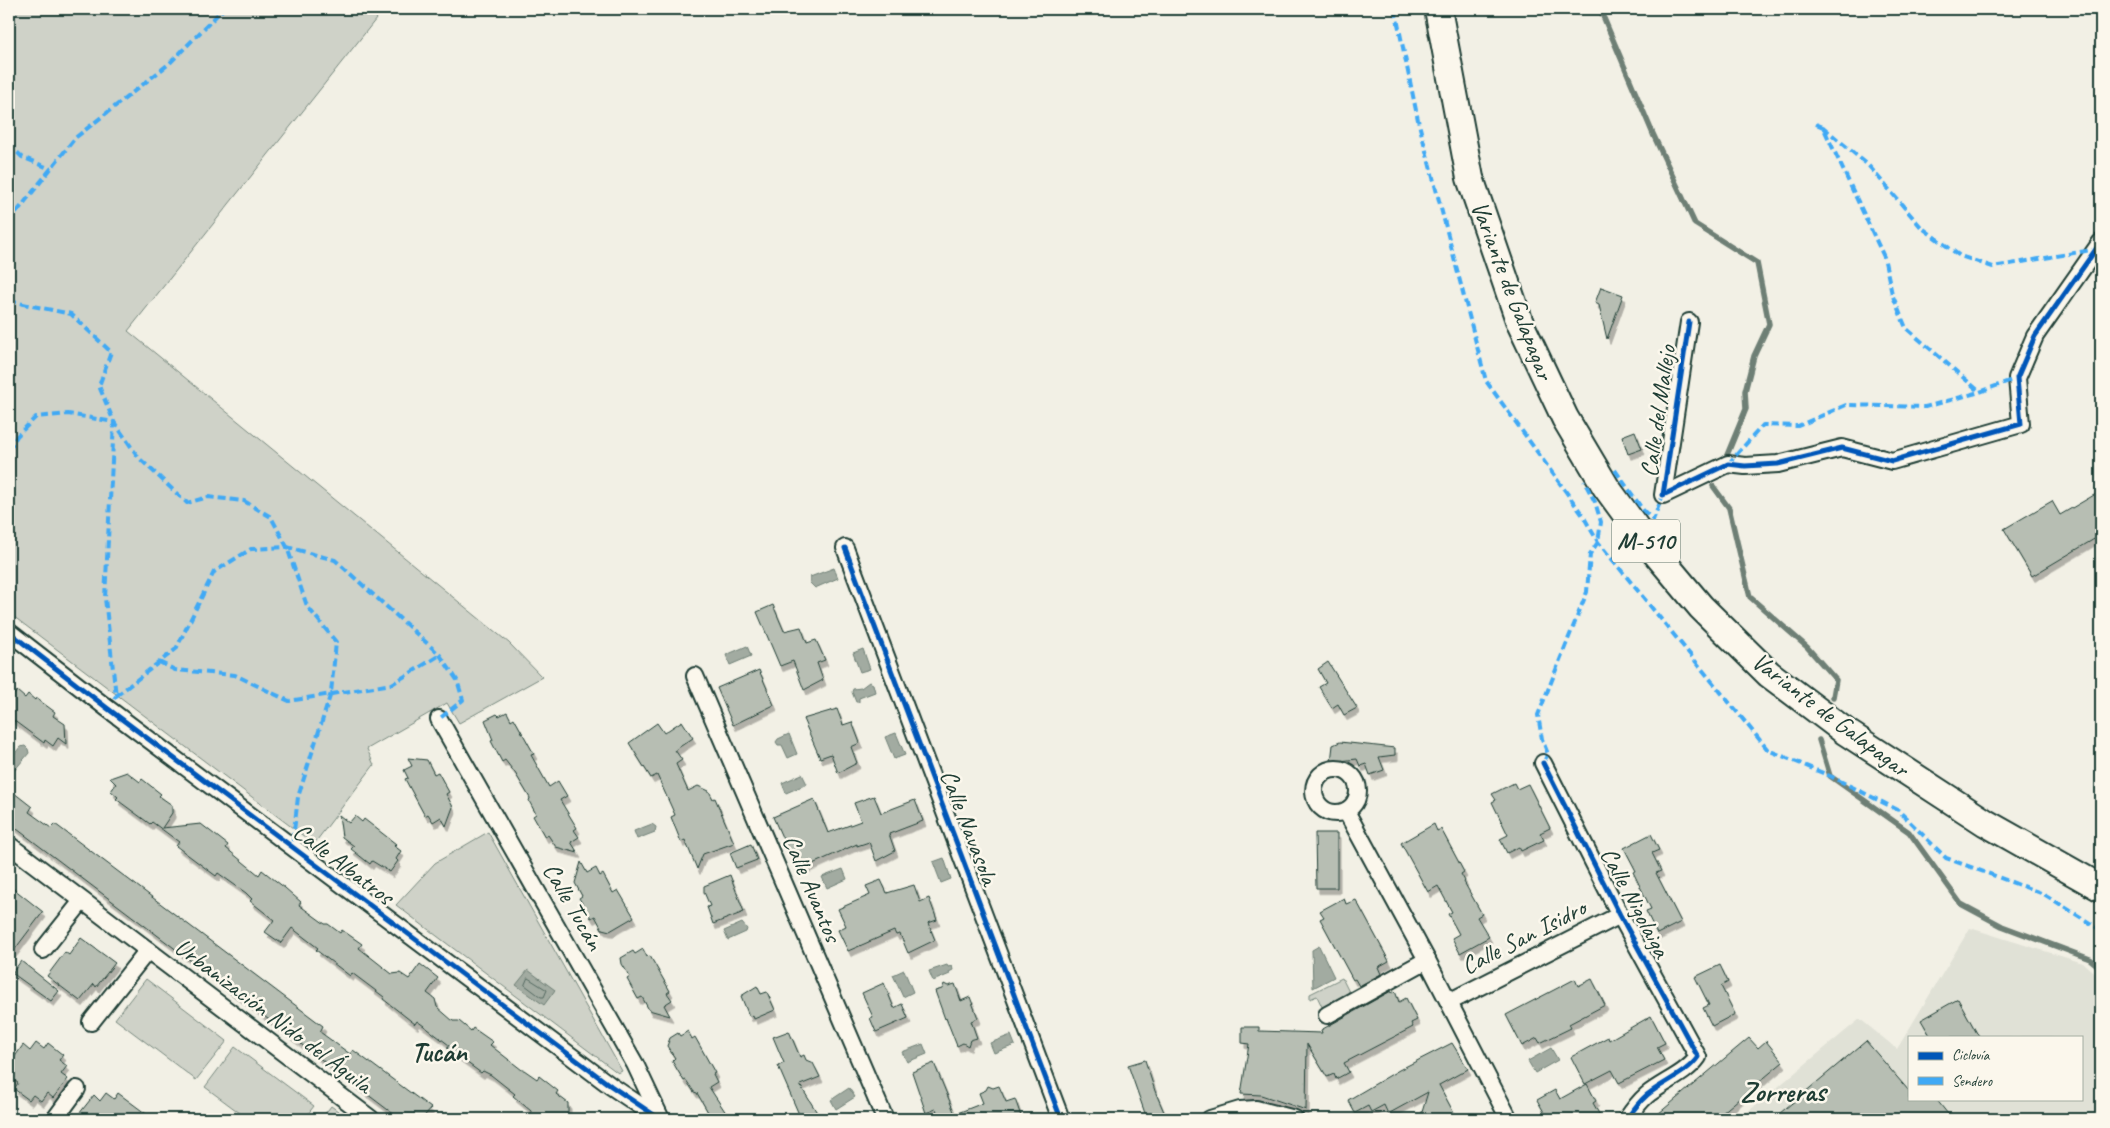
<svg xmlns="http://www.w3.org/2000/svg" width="2110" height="1128" font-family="Caveat,sans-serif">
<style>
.built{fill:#e0e1d6;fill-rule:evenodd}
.green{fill:#cfd2c8;stroke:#77887e}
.water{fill:#a2aba1;stroke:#6e7f75}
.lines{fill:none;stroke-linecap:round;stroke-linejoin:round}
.shore{stroke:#536960;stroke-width:1}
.stream{stroke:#6e7f75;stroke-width:5.5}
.building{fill:#b7beb3;stroke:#1f3d34;filter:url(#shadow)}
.minor-casing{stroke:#1f3d34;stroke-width:20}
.primary-casing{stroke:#1f3d34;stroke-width:30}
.minor{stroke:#fbf7ec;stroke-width:16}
.primary{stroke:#fbf7ec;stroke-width:26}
.quiet{stroke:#3fa9f5;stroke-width:4;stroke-dasharray:8 4;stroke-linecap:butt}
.cycleway-casing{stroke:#fbf7ec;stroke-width:8}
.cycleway{stroke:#0057b8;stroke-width:5}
.labels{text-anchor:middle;stroke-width:5;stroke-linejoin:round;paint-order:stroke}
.shield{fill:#fbf7ec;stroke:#61756b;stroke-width:1}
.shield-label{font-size:24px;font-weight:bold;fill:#1f3d34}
.street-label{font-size:25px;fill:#1f3d34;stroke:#fbf7ec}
.quarter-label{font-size:28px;font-weight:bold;fill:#1f3d34;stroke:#fbf7ec}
</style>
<defs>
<filter id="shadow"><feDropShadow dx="3" dy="5.5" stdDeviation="0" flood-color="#0004"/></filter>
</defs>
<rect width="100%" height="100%" fill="#f2f0e5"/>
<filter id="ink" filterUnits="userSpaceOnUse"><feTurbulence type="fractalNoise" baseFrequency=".02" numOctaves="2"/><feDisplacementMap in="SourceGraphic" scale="10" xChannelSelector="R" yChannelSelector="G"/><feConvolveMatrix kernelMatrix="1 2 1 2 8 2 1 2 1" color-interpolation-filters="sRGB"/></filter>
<g filter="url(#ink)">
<path class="built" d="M1970,928L2083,963L2101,979V1119H1739L1860,1019L1897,1049ZM1909,1037H2081V1099H1909Z"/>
<g class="green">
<polygon points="9,9 384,9 128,331 509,643 542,677 459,723 447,703 367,749 374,765 314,844 9,613"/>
<polygon points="488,832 622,1071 618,1073 396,905 435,863"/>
<polygon points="1342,978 1350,994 1323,1009 1317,996 1310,999 1310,994"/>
<polygon points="146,979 227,1041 196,1080 115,1019"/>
<polygon points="235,1047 314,1106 304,1119 248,1119 205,1087"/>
<polygon points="331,1106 349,1119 321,1119"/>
</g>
<g class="water">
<polygon points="834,568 838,578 815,588 810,583 810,577"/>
<polygon points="747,646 751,656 730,665 726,655"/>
<polygon points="863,649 870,669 860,672 853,653"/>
<polygon points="869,682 873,684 875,692 859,698 859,702 856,702 852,692 853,689 861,688"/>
<polygon points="896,733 905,755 894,759 885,737"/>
<polygon points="789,734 797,754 788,758 782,745 778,745 776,742 778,739"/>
<polygon points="25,746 28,749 29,753 13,772 9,769 9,761 20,747"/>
<polygon points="802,774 807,784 786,793 782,783"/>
<polygon points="652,824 656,827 655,832 637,839 634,831"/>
<polygon points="944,858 951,879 941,883 933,862"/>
<polygon points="843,869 847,879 827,888 822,877"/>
<polygon points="742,923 747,929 746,932 728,940 724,931"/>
<polygon points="1319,946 1334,977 1313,988 1312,950"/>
<polygon points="947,965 948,967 952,966 953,970 949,972 950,974 933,981 929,971"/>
<polygon points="528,970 555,990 544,1005 516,985"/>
<polygon points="904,970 913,992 903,997 893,975"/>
<polygon points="1011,1035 1015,1045 994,1053 990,1043"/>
<polygon points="923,1044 927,1054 907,1062 902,1052"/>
<polygon points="1551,1048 1558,1060 1535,1073 1528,1061"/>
<polygon points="849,1088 855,1097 836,1109 831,1100"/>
</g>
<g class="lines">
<polygon class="shore" points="528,978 547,990 544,997 541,997 525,985"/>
<g class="stream">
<polyline points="1600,9 1653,134 1695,224 1757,263 1769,324 1754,356 1745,391 1746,409 1727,455"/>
<polyline points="1713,486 1729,508 1750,597 1807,647 1836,680 1833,697"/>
<polyline points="1819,740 1830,776 1909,832 1961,904 2002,926 2090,959 2101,968"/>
</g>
</g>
<g class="building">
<polygon points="1601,287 1623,295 1607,339 1599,305 1595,303"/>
<polygon points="1635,431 1642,449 1628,454 1622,436"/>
<polygon points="2101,491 2101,535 2032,576 2004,529 2052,501 2060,515"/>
<polygon points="773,605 784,631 801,627 807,643 816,640 825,660 817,663 823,680 804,690 793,661 780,666 757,612"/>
<polygon points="1328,662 1357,708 1344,715 1338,704 1332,708 1319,687 1326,683 1318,669"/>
<polygon points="759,670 774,705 733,725 717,688"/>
<polygon points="17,691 25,698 28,694 35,700 36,698 55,712 53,716 65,724 66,744 58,738 53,746 45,740 44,743 9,717 9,701"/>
<polygon points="837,709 843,725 852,722 860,743 851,747 857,763 838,773 831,754 820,758 803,719"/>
<polygon points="507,712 511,720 514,718 534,754 531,755 549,787 558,781 567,796 560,800 577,828 574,830 579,837 571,842 578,853 556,847 548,835 545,837 533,816 536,814 529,801 530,798 515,773 505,760 502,762 491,741 493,740 485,720 497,714 499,716"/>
<polygon points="682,721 693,738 675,750 682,760 676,764 688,791 698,786 709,791 713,799 715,798 734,843 703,854 697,869 685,840 681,842 671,817 675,815 657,775 651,778 629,743 657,723 664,733"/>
<polygon points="1340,742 1395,748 1395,755 1379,757 1384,770 1370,775 1366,764 1360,766 1357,759 1331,762 1333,745"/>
<polygon points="408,758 427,760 434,774 438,772 445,785 449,792 446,794 453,807 446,826 441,817 433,822 428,814 425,816 405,779 408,778 404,770 412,766"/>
<polygon points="127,772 140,782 142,779 161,794 159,796 172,805 172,813 162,828 201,824 228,845 226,848 259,875 262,870 285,888 301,902 299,905 325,924 328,924 340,933 342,930 362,944 359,948 392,974 400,973 409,979 420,964 438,978 427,993 435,999 437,1007 453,1021 459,1021 471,1031 473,1028 493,1042 490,1045 522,1070 524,1070 537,1079 539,1076 558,1091 556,1094 568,1103 568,1119 532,1119 531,1111 513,1096 515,1094 491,1075 483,1071 481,1073 447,1048 449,1045 424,1026 417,1021 415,1024 383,999 384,997 352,973 350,976 316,950 318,948 292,928 281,943 265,932 274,920 250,901 252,899 246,893 218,873 216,876 176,846 179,842 152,822 150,824 116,799 118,797 111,791 116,784 110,778"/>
<polygon points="1514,783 1517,789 1528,784 1550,828 1540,833 1544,840 1521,851 1519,847 1507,853 1500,839 1508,835 1492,802 1496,800 1492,794"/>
<polygon points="9,789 32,807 29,812 51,828 55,824 315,1020 323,1026 320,1032 350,1054 353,1050 431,1108 422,1119 400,1119 9,823"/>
<polygon points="874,796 881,813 915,800 923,821 889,834 895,851 876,861 869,842 857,846 857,844 797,871 773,817 814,799 828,833 861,821 854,803"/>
<polygon points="339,815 349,823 355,816 362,822 364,819 396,844 394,846 401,851 396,859 398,861 390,872 372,861 370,864 351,849 354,846 342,837"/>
<polygon points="1434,824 1437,831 1441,829 1464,872 1461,874 1465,881 1464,882 1482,914 1477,917 1489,937 1460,953 1452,938 1459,934 1448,914 1452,912 1438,886 1428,892 1401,843"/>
<polygon points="1315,833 1337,833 1337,888 1316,888"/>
<polygon points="1651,834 1659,850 1652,853 1661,871 1656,873 1681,922 1657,934 1646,911 1651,909 1633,872 1636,871 1624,848"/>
<polygon points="751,844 757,860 736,868 730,853"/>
<polygon points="581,862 587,873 596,868 600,876 603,874 613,893 618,890 634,917 610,931 602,929 595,916 591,918 579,898 582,896 575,883"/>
<polygon points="730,875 744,912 713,924 707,907 710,906 704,892 704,886"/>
<polygon points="881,880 887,893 914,885 920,902 929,898 937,920 928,923 935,940 908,953 900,934 896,935 894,931 848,951 838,930 846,926 838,909 870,895 866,886"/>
<polygon points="9,885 43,912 9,957"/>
<polygon points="1344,898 1346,904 1356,900 1389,961 1378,967 1381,974 1359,986 1355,979 1353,980 1320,919 1324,917 1320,911"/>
<polygon points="81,938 115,963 96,987 94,984 80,1001 47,976 65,952 69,955"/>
<polygon points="643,949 647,957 650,956 670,991 667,993 672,1000 664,1005 670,1016 649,1010 642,997 638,999 627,979 630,977 622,964 621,958 633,951 635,954"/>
<polygon points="21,961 59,991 51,1001 12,973"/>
<polygon points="1720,965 1728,982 1721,986 1735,1014 1712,1026 1703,1008 1709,1005 1695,977"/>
<polygon points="1575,979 1578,986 1592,979 1605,1005 1569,1024 1571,1028 1540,1043 1537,1038 1522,1046 1506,1015"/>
<polygon points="884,983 894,1008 902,1004 908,1018 876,1032 870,1018 873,1017 862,993"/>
<polygon points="944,984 948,986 955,984 961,1001 970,997 978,1018 971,1021 977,1038 970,1040 968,1046 963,1043 957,1046 946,1018 945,1019 935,991 942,989"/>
<polygon points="757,986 761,994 767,992 775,1010 754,1019 753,1015 749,1016 741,996"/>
<polygon points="1391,991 1392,993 1395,991 1399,1002 1406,998 1417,1020 1411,1023 1413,1027 1344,1063 1349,1072 1336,1079 1334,1074 1327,1077 1307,1044 1306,1110 1261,1095 1241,1094 1249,1044 1242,1043 1242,1027 1259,1027 1259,1031 1322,1033 1321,1030"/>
<polygon points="1958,999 1979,1037 1931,1037 1921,1020"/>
<polygon points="1651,1016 1665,1043 1657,1047 1664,1060 1619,1083 1612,1070 1585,1084 1571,1057 1608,1037 1609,1040"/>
<polygon points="688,1031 692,1039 695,1037 715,1073 713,1074 717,1082 709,1087 730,1119 712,1119 697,1093 694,1092 686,1080 684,1081 672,1061 675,1058 667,1046 670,1038 678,1033 680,1036"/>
<polygon points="789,1031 800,1057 804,1055 806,1060 813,1063 820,1077 800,1085 821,1119 801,1119 778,1066 784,1063 773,1037"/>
<polygon points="1749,1038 1758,1048 1766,1041 1783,1062 1715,1119 1652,1119"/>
<polygon points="1866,1041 1909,1091 1909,1099 1936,1099 1952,1119 1773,1119"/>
<polygon points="36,1043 44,1049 48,1043 63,1055 59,1060 67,1066 61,1074 68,1079 53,1098 47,1093 41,1101 33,1095 29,1100 14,1089 18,1083 10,1078 16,1070 9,1065 23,1045 30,1051"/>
<polygon points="1452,1043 1468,1069 1439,1085 1457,1119 1420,1119 1428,1092 1388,1114 1384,1105 1371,1112 1368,1106 1355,1113 1348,1100 1399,1070"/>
<polygon points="1145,1060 1155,1091 1167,1119 1147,1119 1128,1065"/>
<polygon points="934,1063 955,1114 983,1103 979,1093 986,1090 988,1086 993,1088 999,1086 1006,1102 1015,1099 1022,1119 940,1119 936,1109 926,1113 912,1072"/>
<polygon points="1587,1084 1596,1101 1593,1103 1602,1119 1548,1119 1537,1100 1555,1090 1560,1099"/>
<polygon points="106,1093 114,1099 118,1093 153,1119 75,1119 94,1095 100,1101"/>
</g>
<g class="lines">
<defs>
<g id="minor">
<polyline points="1689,322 1663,495 1728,464 1745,466 1778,464 1842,448 1892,461 2021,424 2017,378 2035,336 2101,242"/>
<polyline points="845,548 1061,1119"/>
<polyline points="9,632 107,708 611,1086 660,1119"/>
<polyline points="695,676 885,1119"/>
<polyline points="439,719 635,1064 661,1119"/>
<path d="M1543,763L1620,915L1698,1057C1686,1074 1663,1082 1647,1095C1639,1102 1633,1110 1627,1119"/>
<circle cx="1336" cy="791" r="22"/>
<polyline points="1346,811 1427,960 1509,1119"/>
<polyline points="9,845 371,1119"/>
<polyline points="43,950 82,901"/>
<polyline points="1449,1002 1620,915"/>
<polyline points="1327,1015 1427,960"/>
<polyline points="91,1022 148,950"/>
<polyline points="55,1119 77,1089"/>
<polyline points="1210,1119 1240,1110 1256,1109 1295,1119"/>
</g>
<polyline id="primary" points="1438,9 1470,178 1520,323 1565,418 1606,487 1644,539 1701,607 1769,674 1846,732 1986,823 2101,888"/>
</defs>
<use href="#minor" class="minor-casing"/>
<use href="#primary" class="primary-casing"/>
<use href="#minor" class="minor"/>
<use href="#primary" class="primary"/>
<g class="quiet">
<polyline points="1395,9 1418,120 1486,381 1582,514 1598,542 1768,750 1830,776 1898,810 1946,858 2044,894 2101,930"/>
<polyline points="1816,124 1823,127 1884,257 1892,294 1906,328 1980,392"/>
<polyline points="1823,127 1868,165 1921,227 1960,256 1993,267 2097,249"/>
<polyline points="9,144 22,157 51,169"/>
<polyline points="9,222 75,138 170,63 223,9"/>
<polyline points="9,301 71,314 111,352 99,386 114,422 105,598 116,696 114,699"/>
<polyline points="9,450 17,436 36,417 68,414 114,422 139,458 187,503 208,497 244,501 271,517 287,547 307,606 336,642 331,693 298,797 292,848"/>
<polyline points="1728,464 1763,425 1798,426 1846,405 1925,407 1980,392 2017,378"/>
<polyline points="1615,470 1643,510 1653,520 1663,495"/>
<polyline points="159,662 175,670 235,675 289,701 392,684 440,655"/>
<polyline points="116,696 176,649 214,572 251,549 287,547 335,560 440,655 457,680 463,700 439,719"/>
<polyline points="1543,763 1548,754 1542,739 1538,715 1587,592 1590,554 1598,542 1601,522 1595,502 1584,481"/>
</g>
<defs>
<g id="cycleway">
<polyline points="1689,322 1663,495 1728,464 1745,466 1778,464 1842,448 1892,461 2021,424 2017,378 2035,336 2101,242"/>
<polyline points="845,548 1061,1119"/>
<polyline points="9,632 107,708 611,1086 660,1119"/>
<path d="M1543,763L1620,915L1698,1057C1686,1074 1663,1082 1647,1095C1639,1102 1633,1110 1627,1119"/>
</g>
</defs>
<use href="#cycleway" class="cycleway-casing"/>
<use href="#cycleway" class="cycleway"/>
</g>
</g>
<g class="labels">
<rect class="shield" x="1612" y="519.5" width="68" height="43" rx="4"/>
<g class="shield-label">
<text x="1646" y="549">M-510</text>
</g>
<g class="street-label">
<text transform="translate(1513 290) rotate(69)" y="9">Variante de Galapagar</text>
<text transform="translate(1657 411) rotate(-82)" y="9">Calle del Mallejo</text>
<text transform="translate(1831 714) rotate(37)" y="9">Variante de Galapagar</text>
<text transform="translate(970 827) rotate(69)" y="9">Calle Navasola</text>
<text transform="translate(344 863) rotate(37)" y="9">Calle Albatros</text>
<text transform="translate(813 888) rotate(67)" y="9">Calle Avantos</text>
<text transform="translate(1636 902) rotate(62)" y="9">Calle Nigolaiga</text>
<text transform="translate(574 906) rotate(60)" y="9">Calle Tucán</text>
<text transform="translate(1523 936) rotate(-27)" y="9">Calle San Isidro</text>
<text transform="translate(274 1015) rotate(37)" y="9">Urbanización Nido del Águila</text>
</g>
<g class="quarter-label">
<text x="439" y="1061">Tucán</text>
<text x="1783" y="1101">Zorreras</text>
</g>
</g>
<rect width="2110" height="1128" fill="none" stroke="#fbf7ec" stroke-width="30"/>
<rect x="15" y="15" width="2080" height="1098" fill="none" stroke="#1f3d34" stroke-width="2" filter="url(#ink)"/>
<rect x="1908" y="1036" width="175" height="65" fill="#fbf7ec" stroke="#a3ada2"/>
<rect x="1918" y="1052" width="25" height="8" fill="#0057b8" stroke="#a3ada2"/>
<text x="1952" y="1060" font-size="15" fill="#1f3d34">Ciclovía</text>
<rect x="1918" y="1077" width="25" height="8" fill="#3fa9f5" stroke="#a3ada2"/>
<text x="1952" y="1086" font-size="15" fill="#1f3d34">Sendero</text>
</svg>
